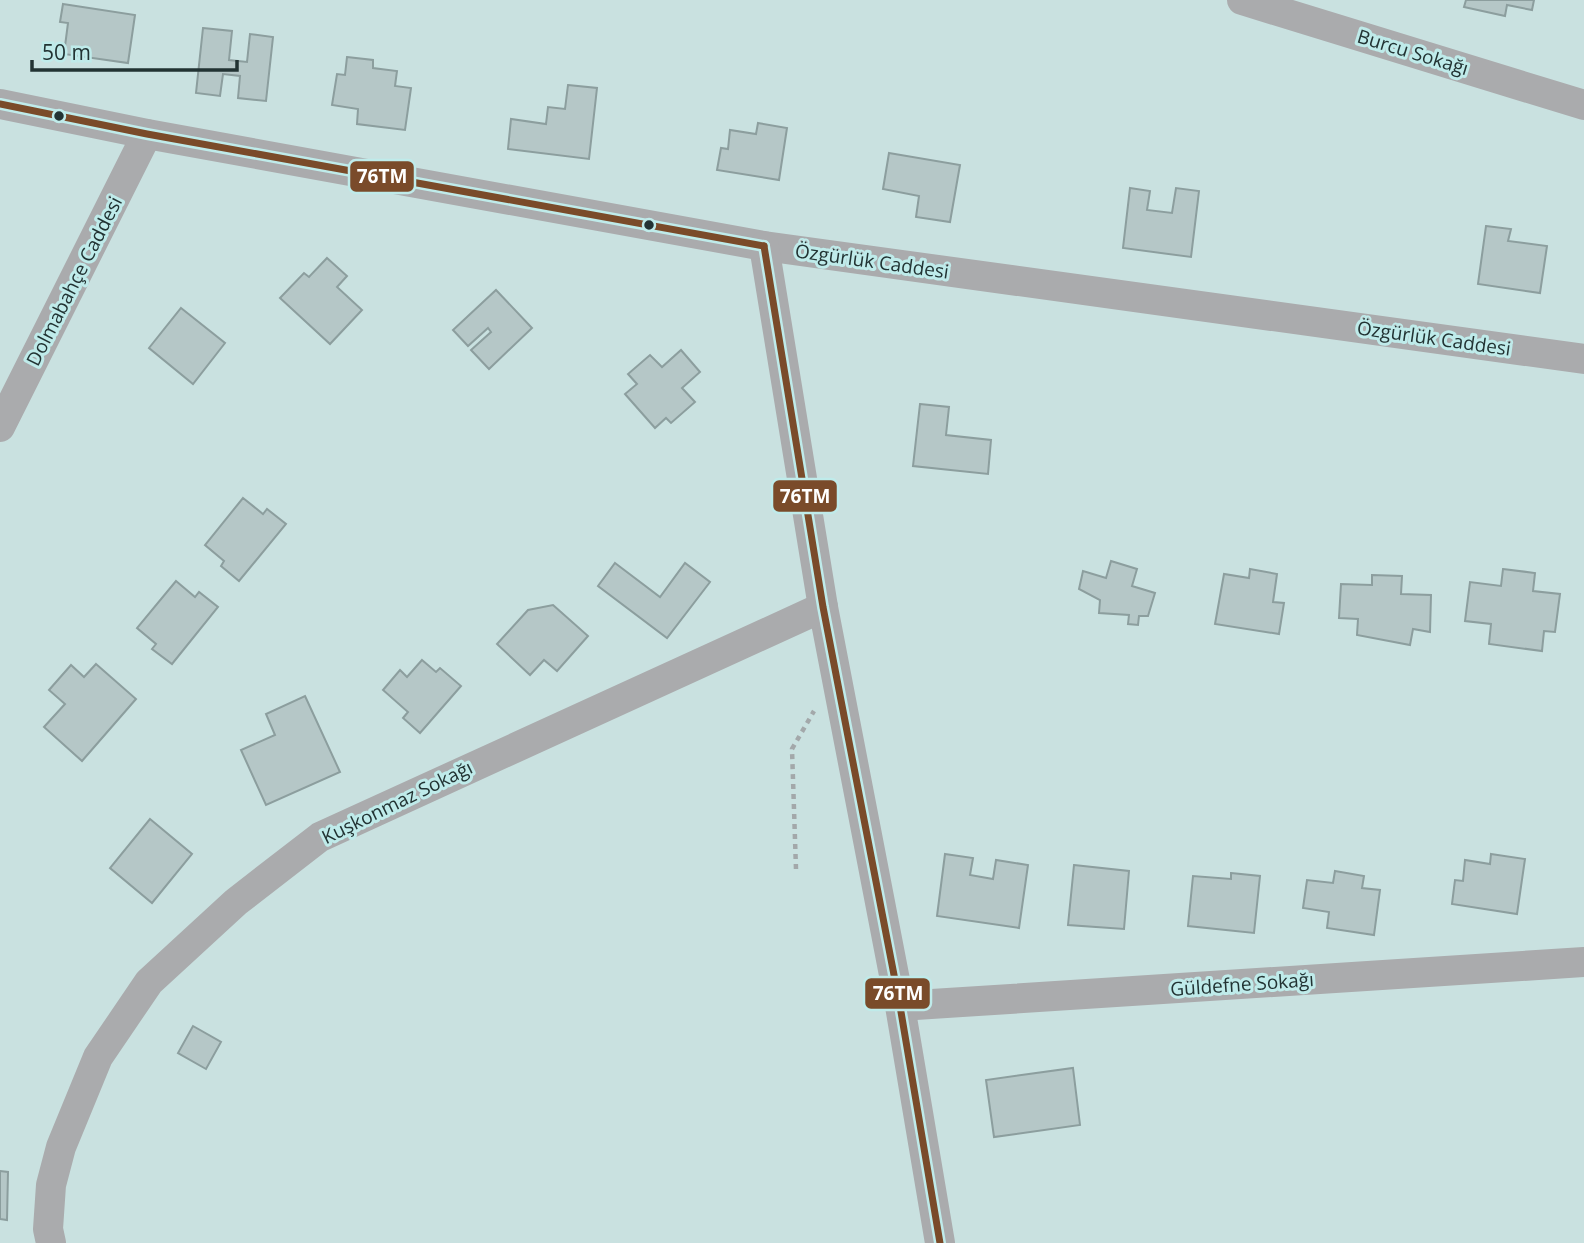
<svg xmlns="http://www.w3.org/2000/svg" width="1584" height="1243" font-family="'Open Sans',sans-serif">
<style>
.building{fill:#b5c7c7;stroke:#8c9e9e;stroke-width:2}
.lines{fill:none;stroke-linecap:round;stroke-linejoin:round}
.path{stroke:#a3a8aa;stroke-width:4.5;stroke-dasharray:5 5;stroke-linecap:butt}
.minor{stroke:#aaabad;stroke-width:30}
.bus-1-casing{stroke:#bfebea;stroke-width:12}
.bus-1{stroke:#7a4b2a;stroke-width:7}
.bus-dot{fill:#233;stroke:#bfebea;stroke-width:2.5}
.labels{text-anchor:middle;stroke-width:6;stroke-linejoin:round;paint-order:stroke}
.street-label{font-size:19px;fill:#233;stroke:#bfebea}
.line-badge{stroke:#bfebea;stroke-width:2.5}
.badge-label{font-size:19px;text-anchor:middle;font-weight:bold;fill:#fff}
</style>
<rect width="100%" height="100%" fill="#c9e1e0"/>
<g class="building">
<polygon points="1466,0 1534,0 1532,10 1507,5 1505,16 1464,7"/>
<polygon points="63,4 135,15 128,63 64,54 68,23 60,22"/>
<polygon points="203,28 232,31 229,60 247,62 250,34 273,37 266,101 238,98 240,76 223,74 220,96 196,93"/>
<polygon points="347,57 373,60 373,68 397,71 395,86 411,88 405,130 357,124 358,109 332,105 337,74 345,75"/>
<polygon points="568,85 597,88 589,159 508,149 511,119 546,124 548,107 565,109"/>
<polygon points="758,123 787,128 779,180 717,170 721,148 728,149 730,130 756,134"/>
<polygon points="889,153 960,165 950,222 916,217 919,196 883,189"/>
<polygon points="1130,188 1150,191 1147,210 1172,213 1176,188 1199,191 1191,257 1123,248"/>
<polygon points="1486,226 1511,229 1508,241 1547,246 1540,293 1478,284"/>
<polygon points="327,258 347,276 337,287 362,310 330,344 280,298 304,273 309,277"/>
<polygon points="496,290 532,328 489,369 471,350 491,332 488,328 468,346 453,330"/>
<polygon points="181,308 225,343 193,384 149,348"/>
<polygon points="681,350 700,372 682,388 695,402 671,423 666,418 655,428 625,394 637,384 628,374 650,355 662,367"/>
<polygon points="920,404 949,407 946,435 991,440 988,474 913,466"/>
<polygon points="243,498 263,514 267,509 286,524 239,581 221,566 224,561 205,545"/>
<polygon points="1111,561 1137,569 1132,586 1155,593 1148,616 1139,616 1138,625 1128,624 1129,615 1099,613 1100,600 1079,589 1083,571 1106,578"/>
<polygon points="615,563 660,597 685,563 710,582 667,638 598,586"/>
<polygon points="1250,569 1277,574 1273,602 1284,603 1279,634 1215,624 1224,574 1249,578"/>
<polygon points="1503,569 1535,573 1533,591 1560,594 1555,632 1544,631 1542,651 1489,644 1491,624 1465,621 1470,582 1501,586"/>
<polygon points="1372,575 1402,576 1401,594 1431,595 1430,632 1413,629 1410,645 1357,635 1358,619 1339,618 1341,584 1372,585"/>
<polygon points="176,581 195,597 199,592 218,607 172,664 152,649 156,644 137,628"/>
<polygon points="553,605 588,636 557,671 544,660 530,675 497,644 528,610"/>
<polygon points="422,660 436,672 440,668 461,686 420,733 403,718 408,712 383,690 400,670 407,677"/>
<polygon points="96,664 136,699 82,761 44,727 65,704 49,690 71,665 84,677"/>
<polygon points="305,696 340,772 266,805 241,750 275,735 266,714"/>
<polygon points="150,819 192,854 152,903 110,868"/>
<polygon points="945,854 973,858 970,875 993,879 996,860 1028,865 1019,928 937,916"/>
<polygon points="1491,854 1525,859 1517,914 1452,904 1455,880 1463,881 1465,860 1490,864"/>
<polygon points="1074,865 1129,871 1124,929 1068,925"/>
<polygon points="1335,871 1364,876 1362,888 1380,890 1374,935 1327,928 1329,912 1303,908 1307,880 1333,883"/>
<polygon points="1231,873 1260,876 1254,933 1188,926 1193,876 1231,879"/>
<polygon points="193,1026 221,1042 206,1069 178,1053"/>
<polygon points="1073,1068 1080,1125 994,1137 986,1080"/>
<polygon points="0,1171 8,1172 7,1220 0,1219"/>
</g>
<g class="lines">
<polyline class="path" points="796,869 792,749 814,711"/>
<g class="minor">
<polyline points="1242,0 1584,105"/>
<polyline points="0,104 147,134 764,246 1584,359"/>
<polyline points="764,246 823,607 900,1006 940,1243"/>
<polyline points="0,427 147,134"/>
<polyline points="900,1006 1584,962"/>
<polyline points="51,1243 48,1229 51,1185 61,1147 98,1057 149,982 236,902 320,837 823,607"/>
</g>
<defs>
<g id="bus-1">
<polyline points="0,104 147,134 764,246"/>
<polyline points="764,246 823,607 900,1006 940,1243"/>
</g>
</defs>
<use href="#bus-1" class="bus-1-casing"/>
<use href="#bus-1" class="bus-1"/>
</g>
<g class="bus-dot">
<circle cx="59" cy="116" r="6"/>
<circle cx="649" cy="225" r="6"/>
</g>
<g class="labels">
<g class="street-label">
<text transform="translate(1413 52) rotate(17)" y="7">Burcu Sokağı</text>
<text transform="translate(872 261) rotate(8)" y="7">Özgürlük Caddesi</text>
<text transform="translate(74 281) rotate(-63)" y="7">Dolmabahçe Caddesi</text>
<text transform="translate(1434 338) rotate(8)" y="7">Özgürlük Caddesi</text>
<text transform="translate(397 802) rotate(-26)" y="7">Kuşkonmaz Sokağı</text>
<text transform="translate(1242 984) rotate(-4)" y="7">Güldefne Sokağı</text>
</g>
</g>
<g class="line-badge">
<rect x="349" y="160" width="66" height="33" rx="7" fill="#7a4b2a"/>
<rect x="772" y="479" width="66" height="34" rx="7" fill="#7a4b2a"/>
<rect x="864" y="977" width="67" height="33" rx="7" fill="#7a4b2a"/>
</g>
<g class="badge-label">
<text x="382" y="183">76TM</text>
<text x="805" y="503">76TM</text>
<text x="898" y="1000">76TM</text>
</g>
<path d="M32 60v10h205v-10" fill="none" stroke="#223333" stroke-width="3.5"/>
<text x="42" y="60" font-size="21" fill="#223333" stroke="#bfebea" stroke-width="5" paint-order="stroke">50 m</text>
</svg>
